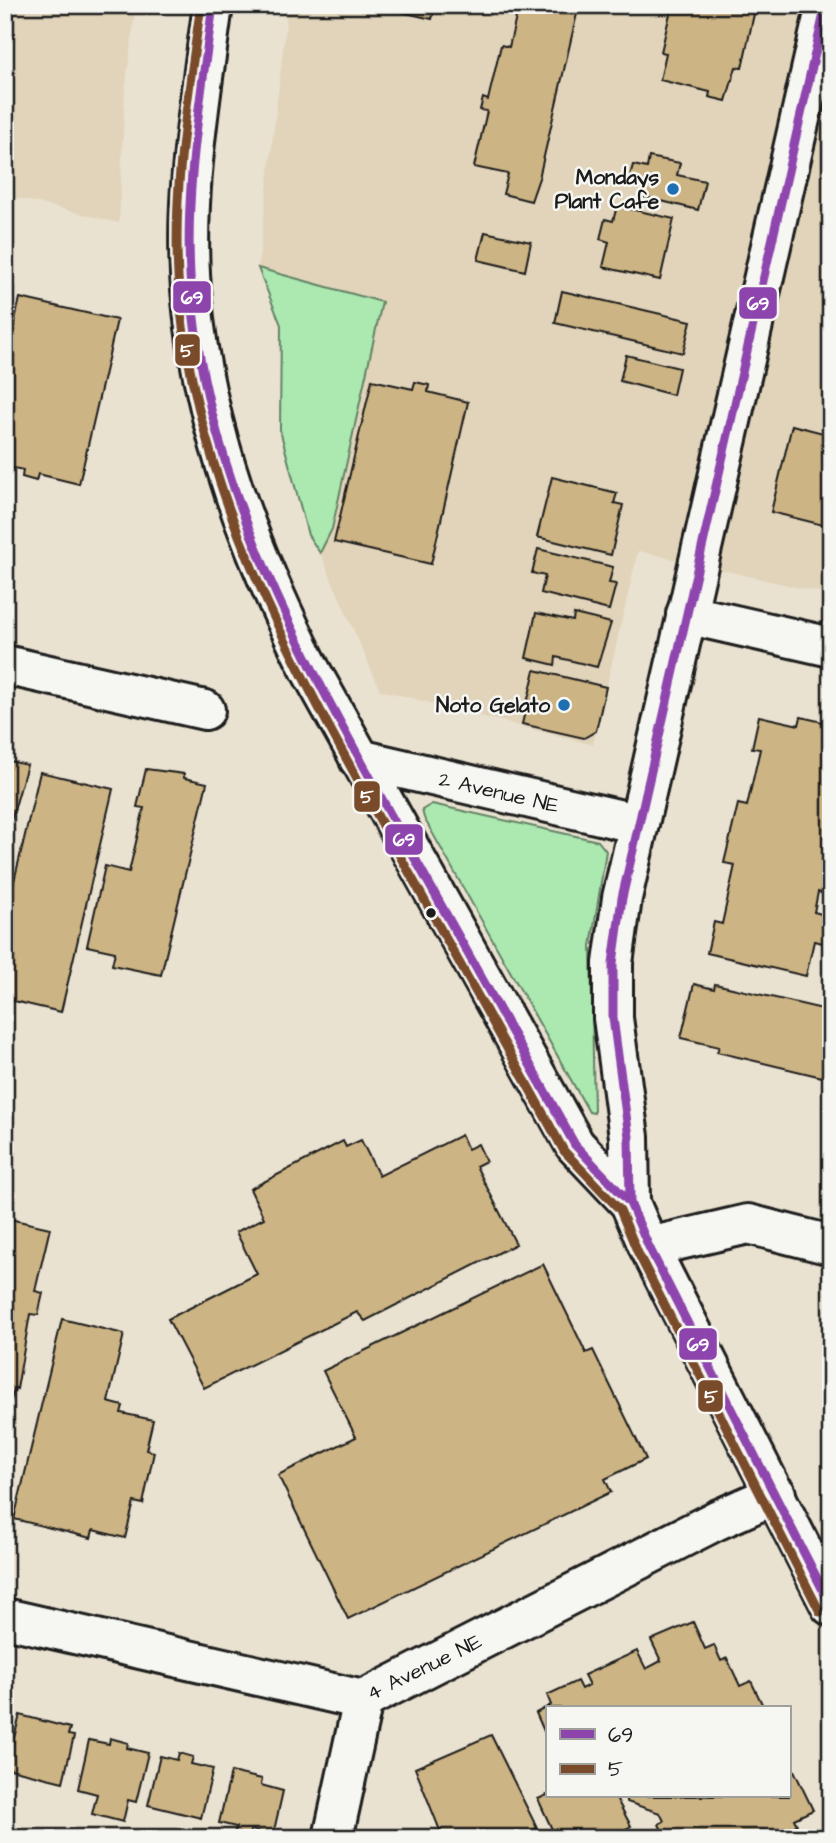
<svg xmlns="http://www.w3.org/2000/svg" width="836" height="1843" font-family="'Architects Daughter',sans-serif">
<style>
.built{fill:#e1d4ba}
.green{fill:#abe9b0;stroke:#648266;stroke-width:2}
.building{fill:#cdb484;stroke:#1c1c1c;stroke-width:2}
.lines{fill:none;stroke-linecap:round;stroke-linejoin:round}
.minor-casing{stroke:#1c1c1c;stroke-width:44}
.secondary-casing{stroke:#1c1c1c;stroke-width:44}
.minor{stroke:#f6f6f2;stroke-width:38}
.secondary{stroke:#f6f6f2;stroke-width:38}
.bus-1-casing{stroke:#f6f6f2;stroke-width:14}
.bus-2-casing{stroke:#f6f6f2;stroke-width:14}
.bus-1{stroke:#8e44ad;stroke-width:9}
.bus-2{stroke:#7a4b2a;stroke-width:9}
.poi-dot{fill:#1f6fb2;stroke:#f6f6f2;stroke-width:2.5}
.bus-dot{fill:#1c1c1c;stroke:#f6f6f2;stroke-width:2.5}
.labels{text-anchor:middle;stroke-width:5;stroke-linejoin:round;paint-order:stroke}
.poi-label{font-size:21px;font-weight:bold;fill:#1c1c1c;stroke:#f6f6f2;text-anchor:end}
.street-label{font-size:21px;fill:#1c1c1c;stroke:#f6f6f2}
.line-badge{stroke:#f6f6f2;stroke-width:2.5}
.badge-label{font-size:19px;text-anchor:middle;font-weight:bold;fill:#fff}
</style>
<rect width="100%" height="100%" fill="#eae2d1"/>
<filter id="ink" filterUnits="userSpaceOnUse"><feTurbulence type="fractalNoise" baseFrequency=".0143" numOctaves="2"/><feDisplacementMap in="SourceGraphic" scale="14" xChannelSelector="R" yChannelSelector="G"/><feConvolveMatrix kernelMatrix="1 2 1 2 8 2 1 2 1" color-interpolation-filters="sRGB"/></filter>
<g filter="url(#ink)">
<g class="built">
<polygon points="5,5 136,5 125,92 119,223 5,195"/>
<polygon points="288,5 831,5 831,595 638,551 593,745 380,690 320,553 332,529 382,303 258,268"/>
</g>
<g class="green">
<polygon points="258,268 382,302 332,529 320,553 308,535 280,430 281,325"/>
<polygon points="432,804 598,841 606,851 591,946 594,1113 589,1112 424,818 422,810"/>
</g>
<g class="building">
<polygon points="394,5 435,5 432,19 393,10"/>
<polygon points="512,5 579,5 539,178 531,201 503,194 508,174 474,167 487,111 480,110 483,98 488,100 501,45 509,47 518,9"/>
<polygon points="672,5 756,5 742,68 736,67 726,101 709,97 710,92 660,80 666,53 661,52"/>
<polygon points="649,157 680,163 677,175 705,181 698,210 641,196 644,182 629,179 633,165 647,168"/>
<polygon points="617,206 674,219 660,280 603,267 609,242 600,239 605,219 613,221"/>
<polygon points="485,232 531,242 525,271 478,260"/>
<polygon points="562,291 691,321 683,353 555,323"/>
<polygon points="20,298 117,320 79,484 38,474 36,481 22,477 23,470 5,466 5,364"/>
<polygon points="626,355 679,368 673,395 620,381"/>
<polygon points="372,380 413,389 415,382 429,385 428,392 468,402 431,564 334,542"/>
<polygon points="792,425 831,435 831,527 771,512"/>
<polygon points="552,477 617,493 614,503 623,505 611,555 537,537"/>
<polygon points="538,549 613,567 609,583 616,584 609,610 541,593 545,576 532,573"/>
<polygon points="536,613 573,621 574,614 611,623 597,667 556,657 555,665 526,658"/>
<polygon points="535,670 606,687 596,731 584,738 522,724"/>
<polygon points="759,716 799,725 801,717 831,724 831,834 827,850 831,851 831,883 828,895 818,892 814,912 829,916 823,943 814,941 806,976 707,953 714,922 722,924 735,865 724,863 738,804 747,806 760,749 752,748"/>
<polygon points="5,760 27,765 5,842"/>
<polygon points="146,769 184,774 184,778 207,783 161,975 112,965 115,952 87,946 105,866 129,872 144,808 137,807"/>
<polygon points="40,772 113,789 61,1012 5,999 5,919"/>
<polygon points="694,984 714,989 715,984 831,1011 831,1069 824,1068 822,1077 717,1052 719,1047 681,1038"/>
<polygon points="461,1135 468,1149 478,1144 486,1161 476,1166 516,1244 365,1321 357,1312 204,1388 168,1319 257,1274 236,1232 264,1218 250,1189 343,1141 346,1147 361,1140 379,1176"/>
<polygon points="5,1218 50,1228 35,1291 43,1293 38,1315 30,1314 17,1389 15,1388 5,1418"/>
<polygon points="543,1264 586,1353 593,1350 646,1459 605,1479 611,1492 348,1619 278,1475 356,1437 323,1371"/>
<polygon points="62,1319 124,1334 108,1402 123,1406 121,1413 153,1420 146,1450 154,1452 143,1504 134,1502 125,1538 93,1530 91,1538 14,1519"/>
<polygon points="693,1622 705,1649 714,1645 721,1661 727,1658 740,1686 751,1681 764,1708 547,1708 547,1738 536,1713 551,1705 547,1695 577,1681 581,1689 589,1685 584,1675 637,1651 646,1669 661,1661 651,1640"/>
<polygon points="20,1715 70,1728 68,1735 74,1736 63,1782 6,1768"/>
<polygon points="491,1735 537,1828 517,1838 443,1838 415,1768"/>
<polygon points="110,1738 128,1743 127,1748 148,1753 136,1802 128,1800 123,1822 92,1814 97,1794 78,1789 89,1740 109,1744"/>
<polygon points="179,1753 193,1757 191,1764 213,1769 201,1818 148,1805 160,1756 177,1760"/>
<polygon points="789,1760 813,1810 794,1819 797,1825 787,1830 790,1838 665,1838 659,1824 664,1821 660,1813 627,1802 624,1796 789,1796"/>
<polygon points="231,1772 262,1779 261,1785 283,1791 273,1835 251,1830 248,1838 234,1834 236,1827 219,1823"/>
<polygon points="547,1795 615,1796 631,1826 611,1838 556,1838 538,1799"/>
</g>
<g class="lines">
<defs>
<g id="minor">
<polyline points="686,614 831,647"/>
<polyline points="5,665 205,710"/>
<polyline points="359,759 639,824"/>
<polyline points="649,1247 748,1224 831,1245"/>
<polyline points="5,1618 363,1700 717,1520 776,1494"/>
<polyline points="333,1838 363,1700"/>
</g>
<g id="secondary">
<path d="M213,5C200,103 182,201 192,300C204,431 252,555 311,671L575,1145L630,1203L649,1247L831,1606"/>
<polyline points="630,1203 629,1137 613,1018 613,963 622,898 826,5"/>
</g>
</defs>
<use href="#minor" class="minor-casing"/>
<use href="#secondary" class="secondary-casing"/>
<use href="#minor" class="minor"/>
<use href="#secondary" class="secondary"/>
<defs>
<g id="bus-1">
<path d="M213,5C200,103 182,202 192,301C211,492 303,656 394,821C455,929 515,1037 575,1145L630,1203L649,1247L831,1606"/>
<polyline points="630,1203 629,1137 613,1018 613,963 622,898 826,5"/>
</g>
<path id="bus-2" d="M201,5C187,103 170,203 180,302C200,496 293,663 386,831C445,937 505,1044 564,1151L620,1210L638,1253L820,1612"/>
</defs>
<use href="#bus-1" class="bus-1-casing"/>
<use href="#bus-2" class="bus-2-casing"/>
<use href="#bus-1" class="bus-1"/>
<use href="#bus-2" class="bus-2"/>
</g>
</g>
<g class="poi-dot">
<circle cx="673" cy="189" r="7"/>
<circle cx="564" cy="705" r="7"/>
</g>
<circle class="bus-dot" cx="431" cy="913" r="6"/>
<g class="labels">
<g class="poi-label">
<text x="659" y="184">Mondays<tspan x="659" dy="24">Plant Cafe</tspan></text>
<text x="550" y="712">Noto Gelato</text>
</g>
<g class="street-label">
<text transform="translate(499 792) rotate(13)" y="7">2 Avenue NE</text>
<text transform="translate(424 1667) rotate(-26)" y="7">4 Avenue NE</text>
</g>
</g>
<g class="line-badge">
<rect x="172" y="280" width="40" height="34" rx="7" fill="#8e44ad"/>
<rect x="738" y="286" width="40" height="34" rx="7" fill="#8e44ad"/>
<rect x="174" y="333" width="27" height="34" rx="7" fill="#7a4b2a"/>
<rect x="353" y="780" width="28" height="33" rx="7" fill="#7a4b2a"/>
<rect x="384" y="823" width="40" height="33" rx="7" fill="#8e44ad"/>
<rect x="678" y="1327" width="40" height="34" rx="7" fill="#8e44ad"/>
<rect x="697" y="1379" width="27" height="34" rx="7" fill="#7a4b2a"/>
</g>
<g class="badge-label">
<text x="192" y="304">69</text>
<text x="758" y="310">69</text>
<text x="187" y="357">5</text>
<text x="367" y="803">5</text>
<text x="404" y="846">69</text>
<text x="698" y="1351">69</text>
<text x="711" y="1403">5</text>
</g>
<rect width="836" height="1843" fill="none" stroke="#f6f6f2" stroke-width="28"/>
<rect x="14" y="14" width="808" height="1815" fill="none" stroke="#1c1c1c" stroke-width="2.5" filter="url(#ink)"/>
<rect x="546" y="1706" width="245" height="91" fill="#f6f6f2" stroke="#9f9f9c" stroke-width="2"/>
<rect x="560" y="1729" width="35" height="10" fill="#8e44ad" stroke="#9f9f9c" stroke-width="2"/>
<text x="608" y="1742" font-size="21" fill="#1c1c1c">69</text>
<rect x="560" y="1764" width="35" height="10" fill="#7a4b2a" stroke="#9f9f9c" stroke-width="2"/>
<text x="608" y="1776" font-size="21" fill="#1c1c1c">5</text>
</svg>
